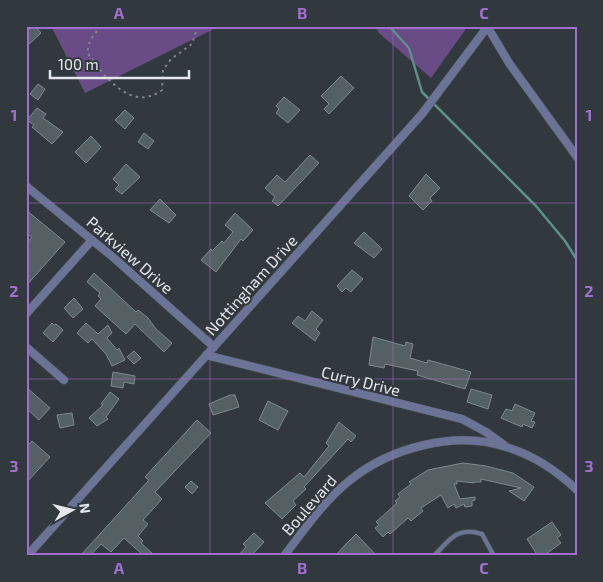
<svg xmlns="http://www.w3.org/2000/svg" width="603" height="582" font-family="'Exo 2',sans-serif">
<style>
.green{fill:#694b85}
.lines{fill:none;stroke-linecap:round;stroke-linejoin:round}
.stream{stroke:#5d9088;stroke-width:2.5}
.building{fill:#556062;stroke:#7f8a8c}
.service-casing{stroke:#4e555a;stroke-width:5.5}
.minor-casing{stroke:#4e555a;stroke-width:9}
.path{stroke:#7f8589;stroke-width:2;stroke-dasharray:2.5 4;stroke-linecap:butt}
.service{stroke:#6b7396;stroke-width:4}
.minor{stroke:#6b7396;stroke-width:8}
.grid{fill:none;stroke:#a06ecf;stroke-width:1;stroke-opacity:0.55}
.labels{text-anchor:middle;stroke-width:4;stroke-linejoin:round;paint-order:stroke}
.street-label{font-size:16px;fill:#e4e8ec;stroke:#32393e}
.neatline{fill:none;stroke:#a06ecf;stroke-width:2}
.grid-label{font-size:16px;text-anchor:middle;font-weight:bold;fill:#a06ecf}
</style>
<rect width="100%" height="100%" fill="#32393e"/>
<g class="green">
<polygon points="51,26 220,26 85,93"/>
<polygon points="375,26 468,26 431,78 379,33"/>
</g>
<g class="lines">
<polyline class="stream" points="389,26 409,48 422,92 536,206 565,241 577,260"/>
</g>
<g class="building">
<polygon points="32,26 35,26 41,33 26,47 26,31"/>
<polygon points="341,76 354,88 329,114 324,109 329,104 321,96"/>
<polygon points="38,84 45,89 38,100 30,94"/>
<polygon points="284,97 300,110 288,123 276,113 279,109 276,106"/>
<polygon points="37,108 46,114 43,118 63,132 52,144 32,127 34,125 27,120"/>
<polygon points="125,110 134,118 125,129 115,120"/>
<polygon points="144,133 154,141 148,149 138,142"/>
<polygon points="91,136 101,147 86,163 75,152"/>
<polygon points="310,155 319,163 278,206 272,201 275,197 265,188 277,175 285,182"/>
<polygon points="126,164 140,177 122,194 115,189 119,185 113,179"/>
<polygon points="426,174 440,188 430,198 432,201 423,210 409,196"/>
<polygon points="160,199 176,215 169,223 150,210"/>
<polygon points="26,210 65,242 26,286 26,244 32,237 26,233"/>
<polygon points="235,213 253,230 243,241 241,239 216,272 201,260 211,249 212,251 222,241 224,243 233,232 225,225"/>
<polygon points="364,232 382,249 374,258 354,243"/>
<polygon points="352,270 363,279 351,292 346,288 342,292 337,286"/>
<polygon points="94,273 136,312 138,310 148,318 156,329 172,343 164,352 135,324 126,334 95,306 101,299 98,296 100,293 87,282"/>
<polygon points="74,298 83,309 73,318 64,308"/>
<polygon points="312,311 323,320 316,329 320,333 315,341 292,323 298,316 305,321"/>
<polygon points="52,323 54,325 56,324 63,330 53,342 43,333"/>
<polygon points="86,323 98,334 108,325 112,333 107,338 117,350 119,348 125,360 112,366 106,354 92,339 88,343 77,333"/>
<polygon points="373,337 405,346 406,342 413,344 410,358 427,363 428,360 471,372 465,389 417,375 418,371 385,364 384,368 369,365"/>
<polygon points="134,351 141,358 134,364 127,357"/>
<polygon points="113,372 135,376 134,384 124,382 123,388 111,386"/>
<polygon points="26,387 50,408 39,420 26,408"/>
<polygon points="471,389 492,395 488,409 467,402"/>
<polygon points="110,392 119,399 106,417 108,419 97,426 89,418 103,405 101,404"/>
<polygon points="230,395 235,395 239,407 213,415 209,404"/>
<polygon points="268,401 288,411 278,430 259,420"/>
<polygon points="515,404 535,413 531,421 535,422 532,428 523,424 522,427 501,418 506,409 512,411"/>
<polygon points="72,413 74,425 60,428 57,415"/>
<polygon points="197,420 211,433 155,492 162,499 143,520 148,524 138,536 143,541 141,543 155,556 144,556 124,538 111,552 101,544 90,556 80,556 149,480 145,477"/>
<polygon points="339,422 356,436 351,442 348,439 304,487 306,489 293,501 296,505 282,519 265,503 300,473 304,477 329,446 326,443"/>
<polygon points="32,441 50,457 26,483 26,448"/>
<polygon points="463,463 486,466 513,473 534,487 524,501 509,491 521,488 481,479 481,482 474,482 474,483 457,481 457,484 454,484 460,499 475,497 475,500 472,501 472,506 465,507 464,504 456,508 454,504 448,508 441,495 421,508 423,511 411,521 408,518 390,534 388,532 383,537 375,528 379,525 376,522 397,503 395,501 400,497 398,494 411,484 409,482 428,470"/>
<polygon points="191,481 198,487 192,494 185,487"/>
<polygon points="552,522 561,535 557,538 561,543 543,556 538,556 527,539"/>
<polygon points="254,533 264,542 251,556 238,556 246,547 243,544"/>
<polygon points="356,534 377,556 335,556 346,544"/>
</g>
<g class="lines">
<defs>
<path id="service" d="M434,556C449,540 457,526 482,534L494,556"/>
<g id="minor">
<polyline points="487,26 509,63 577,157"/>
<polyline points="26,186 114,258 214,347"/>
<polyline points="26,314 92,240"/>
<polyline points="26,347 64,380"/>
<polyline points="206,355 462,419 486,432 504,445"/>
<polyline points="27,556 422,114 488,26"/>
<path d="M284,556C304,530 323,502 349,481C389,448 455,430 506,447C533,455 557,471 577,490"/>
</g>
</defs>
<use href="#service" class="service-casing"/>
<use href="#minor" class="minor-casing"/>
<g class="path">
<path d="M101,26L90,40L87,52C103,76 132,113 162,90L163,70L171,59L192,44L198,26"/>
<polyline points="399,26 404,26"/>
</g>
<use href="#service" class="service"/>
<use href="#minor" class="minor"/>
</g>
<path class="grid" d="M210,26V556M393,26V556M26,203H577M26,379H577"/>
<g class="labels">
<g class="street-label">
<text transform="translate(130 255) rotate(41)" y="6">Parkview Drive</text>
<text transform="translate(251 285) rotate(-48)" y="6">Nottingham Drive</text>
<text transform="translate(361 381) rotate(14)" y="6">Curry Drive</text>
<text transform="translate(309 505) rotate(-49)" y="6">Boulevard</text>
</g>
</g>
<rect width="603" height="582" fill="none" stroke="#32393e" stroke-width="55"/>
<g transform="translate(72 510) rotate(82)" stroke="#32393e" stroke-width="4" paint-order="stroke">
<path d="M0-4L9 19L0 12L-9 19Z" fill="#e4e8ec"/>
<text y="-8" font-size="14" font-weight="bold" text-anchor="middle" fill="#e4e8ec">N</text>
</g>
<path d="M50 70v8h139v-8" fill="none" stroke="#e4e8ec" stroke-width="2.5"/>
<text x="58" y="70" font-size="15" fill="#e4e8ec" stroke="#32393e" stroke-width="4" paint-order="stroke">100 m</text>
<rect x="28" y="28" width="548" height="526" class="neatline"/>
<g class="grid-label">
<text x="119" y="19">A</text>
<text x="302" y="19">B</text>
<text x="484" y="19">C</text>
<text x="14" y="121">1</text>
<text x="589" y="121">1</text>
<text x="14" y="297">2</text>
<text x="589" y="297">2</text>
<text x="14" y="472">3</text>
<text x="589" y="472">3</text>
<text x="119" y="574">A</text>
<text x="302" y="574">B</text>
<text x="484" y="574">C</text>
</g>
</svg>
